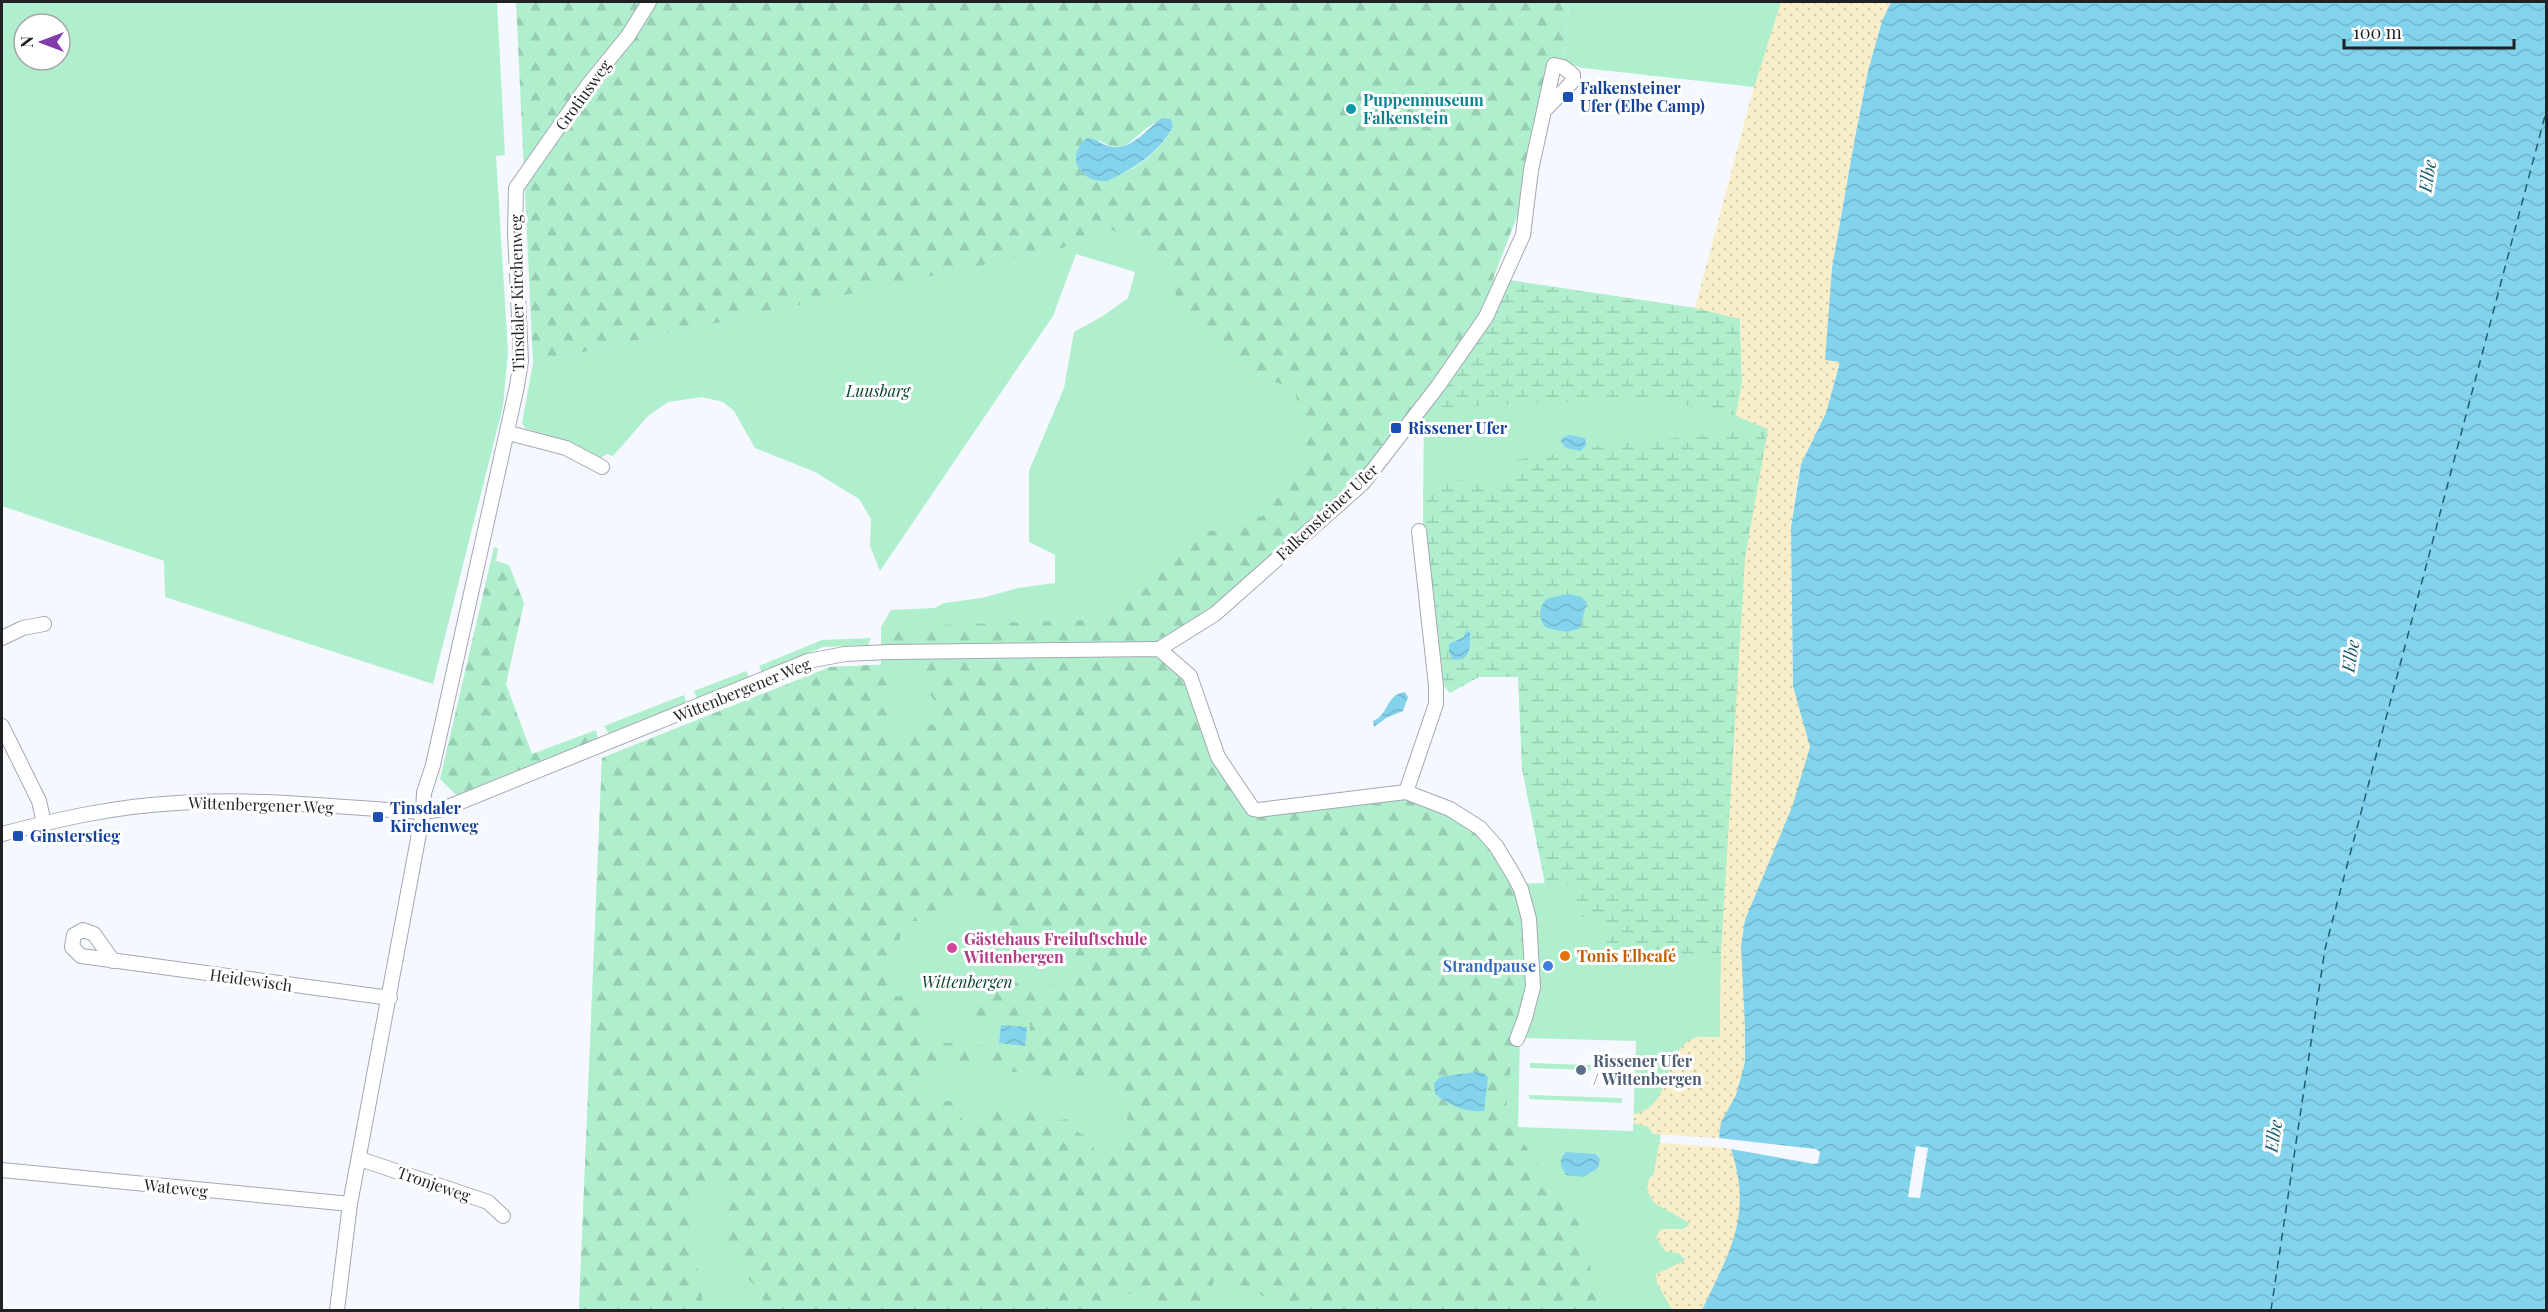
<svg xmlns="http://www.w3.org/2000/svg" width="2548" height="1312" font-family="'Playfair Display',serif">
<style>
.green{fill:#b0efcd;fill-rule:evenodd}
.forest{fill:url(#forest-firs);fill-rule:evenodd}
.wetland{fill:url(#wetland-marsh)}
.sand{fill:url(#sand-dots)}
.water{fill:url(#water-waves)}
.pier{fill:#f5f8ff}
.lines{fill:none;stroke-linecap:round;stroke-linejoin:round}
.ferry{stroke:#1c5d6f;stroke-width:1.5;stroke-dasharray:8 6;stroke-linecap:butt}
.minor-casing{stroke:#a3a8b2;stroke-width:16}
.minor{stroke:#fff;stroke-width:14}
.transit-dot{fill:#1a4fb4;stroke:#fff;stroke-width:2}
.culture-dot{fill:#0f9aa8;stroke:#fff;stroke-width:2}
.hotel-dot{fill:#d1479c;stroke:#fff;stroke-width:2}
.food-dot{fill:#e8710a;stroke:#fff;stroke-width:2}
.shop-dot{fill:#3f7fe0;stroke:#fff;stroke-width:2}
.service-dot{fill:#5c6f8a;stroke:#fff;stroke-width:2}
.labels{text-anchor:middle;stroke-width:6;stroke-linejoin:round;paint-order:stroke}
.transit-label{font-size:16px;font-weight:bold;fill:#164399;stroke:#fff;text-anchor:start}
.street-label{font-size:16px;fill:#1f2125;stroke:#fff}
.culture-label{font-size:16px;font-weight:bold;fill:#0d838f;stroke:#fff;text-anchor:start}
.park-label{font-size:16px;font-style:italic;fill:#09422b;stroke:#fff}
.hotel-label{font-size:16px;font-weight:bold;fill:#b23c85;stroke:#fff;text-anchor:start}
.food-label{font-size:16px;font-weight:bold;fill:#c56008;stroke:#fff;text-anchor:start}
.shop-label{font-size:16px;font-weight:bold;fill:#366cbe;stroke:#fff;text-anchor:end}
.service-label{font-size:16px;font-weight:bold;fill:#4e5e75;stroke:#fff;text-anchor:start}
.water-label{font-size:18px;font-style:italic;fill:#1c5d6f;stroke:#fff}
</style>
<defs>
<pattern id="forest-firs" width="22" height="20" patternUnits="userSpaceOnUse" patternTransform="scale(1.5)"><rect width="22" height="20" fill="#b0efcd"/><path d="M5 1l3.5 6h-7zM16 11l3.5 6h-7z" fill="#97cdb0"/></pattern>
<pattern id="wetland-marsh" width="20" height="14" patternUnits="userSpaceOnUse" patternTransform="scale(1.5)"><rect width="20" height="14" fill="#b0efcd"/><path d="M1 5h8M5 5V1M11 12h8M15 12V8" fill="none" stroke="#97cdb0"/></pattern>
<pattern id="sand-dots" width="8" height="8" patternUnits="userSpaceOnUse" patternTransform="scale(1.5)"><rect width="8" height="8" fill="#f8eec9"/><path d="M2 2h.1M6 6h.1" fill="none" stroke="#d4ccac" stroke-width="1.8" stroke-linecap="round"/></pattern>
<pattern id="water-waves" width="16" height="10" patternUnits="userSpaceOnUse" patternTransform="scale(1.5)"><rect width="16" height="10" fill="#83d3ed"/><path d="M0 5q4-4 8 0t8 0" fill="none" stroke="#71b5cb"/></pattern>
</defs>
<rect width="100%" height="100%" fill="#f5f8ff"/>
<g class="green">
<path d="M2,2H497L505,155L496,156L508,352L503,406L433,684L165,597L164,561L2,506ZM24,24H60V60H24Z"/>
<polygon points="1570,2 1808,2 1762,85 1754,87 1583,68 1563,62"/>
<path d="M1113,230L1490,277L1695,308L1740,318L1742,383L1736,416L1768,428L1721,966L1720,1037C1689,1038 1682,1043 1669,1071L1657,1163L1654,1174L1649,1179L1666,1209L1690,1223C1683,1233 1673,1230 1662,1229L1665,1251L1679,1253L1686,1260L1667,1301L1674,1310H579L602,758L830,667L881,665V627L891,610L935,608L944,603L982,598L1018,588L1055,583V555L1029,542V471L1064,388L1074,332L1103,316L1128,298L1135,272L1076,254L1053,316L880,571L870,546L871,519L859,499L815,472L755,448L734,411L723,402L702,397L668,402L648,416L613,456L607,454L599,459L572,444L525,428L522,423L533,363L1074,244ZM1424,399L1423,527L1519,675L1522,769L1545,883L1515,884L1491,844L1457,815L1255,812L1215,758L1188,677L1156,647L1368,476ZM1520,1038L1636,1041L1633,1131L1518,1127Z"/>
<polygon points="871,638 868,645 823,647 762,673 759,666 822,640"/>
<polygon points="746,671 750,679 697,699 694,691"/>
<polygon points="684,695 687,704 609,734 604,726"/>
<polygon points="1530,1063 1621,1066 1621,1071 1530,1068"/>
<polygon points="1529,1095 1622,1098 1622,1103 1529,1099"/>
</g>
<g class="forest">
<path d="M516,2H1570L1563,62L1523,201L1481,310L1371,470L1214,610L1163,637L1118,644L881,649V627L1086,620L1102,610L1130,600L1163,552L1193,536L1263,516L1305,463L1307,440L1294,388L1242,372L1177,313L1174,274L1113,230L1074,245L533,363ZM1171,119L1173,126C1161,153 1129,175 1101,181L1080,171L1099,140C1126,158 1132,136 1153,124C1158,121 1166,121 1171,119Z"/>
<polygon points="494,547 498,548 496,561 509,565 524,603 506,684 532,754 596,730 598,739 456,795 440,779"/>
<path d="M1154,656L1187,680L1213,760L1237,799L1255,815L1407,798L1455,817L1489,845L1517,891L1526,942L1528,974L1510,1073L1506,1111L1518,1135L1579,1224L1601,1310H1294L1250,1290L1214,1281L1204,1307L1193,1310L1119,1291L1110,1295L1109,1310H760L763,1299L761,1291L744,1275L726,1237L721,1215L723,1193L721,1172C676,1176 699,1284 705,1310H579L602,758L830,667L892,664L890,731H919L920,727L933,724C945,707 931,701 928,688C925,679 925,669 924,659ZM949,898L981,908L997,921L989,938L1017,950L1046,935L1078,962L1058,984L1039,987L1025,983H1005L973,990L976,1017L998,1022L1030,1024L1028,1049L921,1041L920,1003L912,997L889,996L890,956L897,950L904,921H944L941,905ZM924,1061L1119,1085C1122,1091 1126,1097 1127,1103C1130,1126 1122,1153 1095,1153L1092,1138L1079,1133L1070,1119L1046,1121L1039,1116L1037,1108L995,1110L970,1128L962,1125L961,1104L934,1098C924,1086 913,1076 924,1061ZM1475,1072L1487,1075V1090L1458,1107L1435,1094L1434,1084L1440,1077Z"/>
</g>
<g class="wetland">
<polygon points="1511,281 1695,308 1740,318 1736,416 1654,398 1428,408 1492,320"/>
<polygon points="1768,428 1745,558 1721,953 1605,961 1603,917 1573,917 1575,885 1545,884 1522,768 1518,677 1479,677 1450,693 1443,685 1425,544 1423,489 1450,480 1513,484 1513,460 1562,453 1581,455 1590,447"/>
</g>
<g class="sand">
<path d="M1781,2H1891L1882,21L1868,71L1854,143L1832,268L1826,359L1840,362L1826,413L1801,464L1797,482L1791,527L1793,686L1885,748L1733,1139L1653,1134L1648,1127L1633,1123L1634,1114C1673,1107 1662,1054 1692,1039C1700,1035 1711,1038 1720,1037L1721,953L1745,558L1768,429L1736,416L1742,383L1740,319L1695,308L1752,94Z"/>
<polygon points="1659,1143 1718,1147 1814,1164 1818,1163 1820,1151 1794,1310 1674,1310 1671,1308 1657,1283 1656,1274 1686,1260 1679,1253 1665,1251 1656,1237 1661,1229 1686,1229 1690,1223 1654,1203 1647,1190 1649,1179 1654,1174"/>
</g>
<g class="water">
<path d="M1891,2H2546V1310H1702C1730,1251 1753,1216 1731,1149L1814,1164L1818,1163L1820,1152L1816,1149L1719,1138L1721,1122L1736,1095L1745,1062V1027L1741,946L1745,920L1792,807L1810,747L1793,686L1791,527L1801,464L1826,413L1840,362L1825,360L1832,268L1854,143L1868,71L1882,21Z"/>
<path d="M1162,118L1171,119L1173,126C1161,152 1132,170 1107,181C1080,183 1064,157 1087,138C1096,138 1100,144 1109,146C1129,153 1148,128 1162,118Z"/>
<polygon points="1569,435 1585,438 1586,445 1581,451 1566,448 1561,442 1562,438"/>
<path d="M1568,594L1581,597L1587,602L1580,628C1567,634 1558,631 1545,627C1538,616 1539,609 1546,599Z"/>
<path d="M1466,631L1470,632C1470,642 1472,651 1463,659L1453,660L1449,652V644L1464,637Z"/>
<path d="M1405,692L1408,697L1403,711L1386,718L1374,727L1373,721C1389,715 1385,695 1405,692Z"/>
<polygon points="1001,1025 1027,1027 1025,1046 999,1043"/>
<path d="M1475,1072L1483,1073L1488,1077L1484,1111C1467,1113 1448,1105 1435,1094L1434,1083L1440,1077Z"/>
<path d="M1566,1152L1595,1154L1600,1159L1598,1168L1583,1177L1566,1175C1560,1165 1558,1160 1566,1152Z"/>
</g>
<polygon class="pier" points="1916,1146 1928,1148 1920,1198 1908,1197"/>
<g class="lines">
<polyline class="ferry" points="2271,1310 2325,949 2546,112"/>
<defs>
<g id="minor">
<polyline points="509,433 566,448 602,467"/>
<polyline points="2,638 23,628 44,624"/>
<polyline points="1159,649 1215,614 1363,483 1438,386 1486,317 1523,235 1531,170 1554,65 1563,67 1573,75 1573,81 1545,110"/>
<polyline points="2,726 39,801 44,823"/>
<polyline points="1406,792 1436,704 1436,686 1419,531"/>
<path d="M2,834C59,819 117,806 177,803C258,797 342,808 423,812L443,809L808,661L845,654L890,652L1159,649L1190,676L1218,757L1253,809L1258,810L1406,792L1450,809L1480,828L1496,846L1513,874L1521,889L1529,919L1533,987L1525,1018L1517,1039"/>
<polyline points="113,961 94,934 83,930 74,935 72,947 81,956 390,998"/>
<polyline points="360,1159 488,1202 503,1216"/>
<polyline points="2,1170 350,1204"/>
<polyline points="337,1310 350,1204 423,812 424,793 433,765 517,386 521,361 515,232 516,188 588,85 628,36 649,2"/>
</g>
</defs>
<use href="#minor" class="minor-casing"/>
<use href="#minor" class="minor"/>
</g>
<g class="transit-dot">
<rect x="1562" y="91" width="12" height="12" rx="3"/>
<rect x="1390" y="422" width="12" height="12" rx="3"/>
<rect x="372" y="811" width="12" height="12" rx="3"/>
<rect x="12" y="830" width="12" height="12" rx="3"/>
</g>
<circle class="culture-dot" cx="1351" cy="109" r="6"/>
<circle class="hotel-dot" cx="952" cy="948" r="6"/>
<circle class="food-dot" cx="1565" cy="956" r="6"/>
<circle class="shop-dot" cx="1548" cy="966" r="6"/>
<circle class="service-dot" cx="1581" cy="1070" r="6"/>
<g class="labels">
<g class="transit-label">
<text x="1580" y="94">Falkensteiner<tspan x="1580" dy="18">Ufer (Elbe Camp)</tspan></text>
<text x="1408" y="434">Rissener Ufer</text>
<text x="390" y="814">Tinsdaler<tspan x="390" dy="18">Kirchenweg</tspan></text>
<text x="30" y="842">Ginsterstieg</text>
</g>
<g class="street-label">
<text transform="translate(583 95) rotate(-54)" y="6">Grotiusweg</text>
<text transform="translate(517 293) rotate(-91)" y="6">Tinsdaler Kirchenweg</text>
<text transform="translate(1327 512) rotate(-43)" y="6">Falkensteiner Ufer</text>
<text transform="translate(742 690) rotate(-22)" y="6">Wittenbergener Weg</text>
<text transform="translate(261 805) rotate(2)" y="6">Wittenbergener Weg</text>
<text transform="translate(251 980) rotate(8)" y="6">Heidewisch</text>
<text transform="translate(434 1184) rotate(19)" y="6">Tronjeweg</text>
<text transform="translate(176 1188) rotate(6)" y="6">Wateweg</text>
</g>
<g class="culture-label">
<text x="1363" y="106">Puppenmuseum<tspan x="1363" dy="18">Falkenstein</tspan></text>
</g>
<g class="park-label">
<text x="878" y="397">Luusbarg</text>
<text x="967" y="988">Wittenbergen</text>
</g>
<g class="hotel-label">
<text x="964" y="945">Gästehaus Freiluftschule<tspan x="964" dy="18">Wittenbergen</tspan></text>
</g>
<g class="food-label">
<text x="1577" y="962">Tonis Elbcafé</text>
</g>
<g class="shop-label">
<text x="1536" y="972">Strandpause</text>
</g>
<g class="service-label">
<text x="1593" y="1067">Rissener Ufer<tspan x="1593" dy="18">/ Wittenbergen</tspan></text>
</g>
<g class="water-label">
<text transform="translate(2428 176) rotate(-81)" y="6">Elbe</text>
<text transform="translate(2351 656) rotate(-81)" y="6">Elbe</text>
<text transform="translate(2274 1136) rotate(-81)" y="6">Elbe</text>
</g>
</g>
<rect width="2548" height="1312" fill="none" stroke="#1f2125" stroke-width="6"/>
<g transform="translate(42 42) rotate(270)"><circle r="28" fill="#ffffff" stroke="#a5a6a8" stroke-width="1.5"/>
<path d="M0-4.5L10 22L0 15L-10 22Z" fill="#833aad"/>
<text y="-9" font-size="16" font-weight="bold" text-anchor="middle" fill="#1f2125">N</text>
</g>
<path d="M2344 39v9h170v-9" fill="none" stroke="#1f2125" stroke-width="3"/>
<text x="2353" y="39" font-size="18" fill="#1f2125" stroke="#ffffff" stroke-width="4.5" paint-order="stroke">100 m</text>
</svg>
